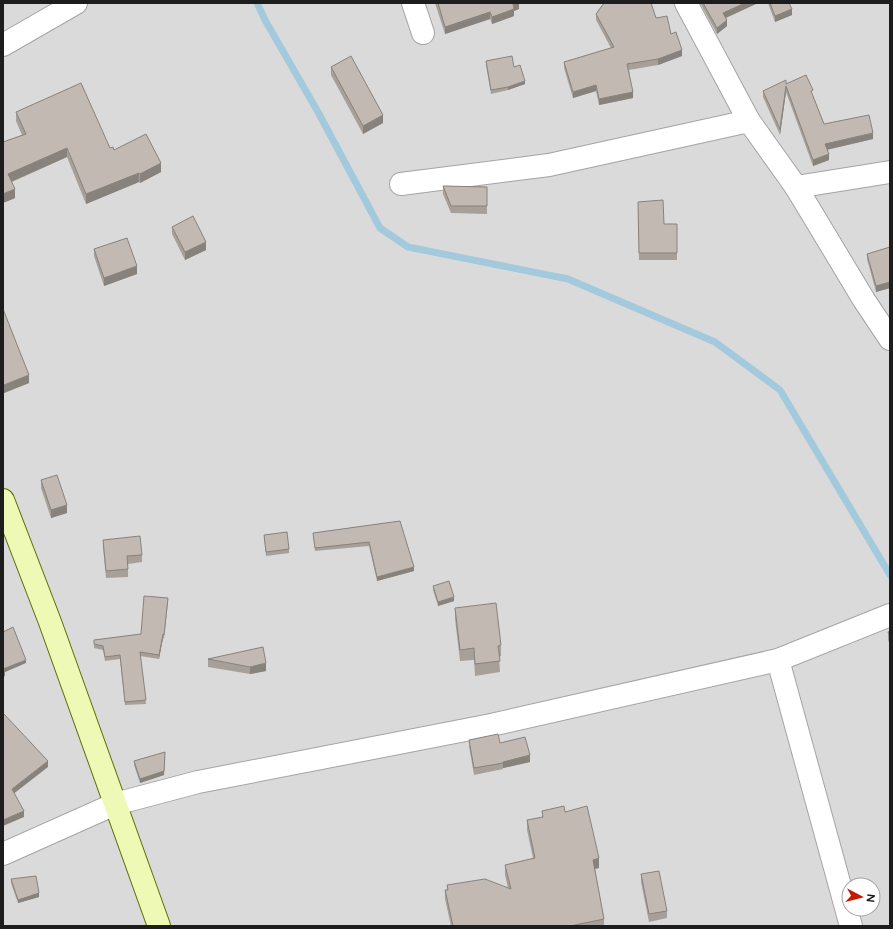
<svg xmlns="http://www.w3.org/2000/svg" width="893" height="929" font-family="Figtree,sans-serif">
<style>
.residential{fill:#dbdada;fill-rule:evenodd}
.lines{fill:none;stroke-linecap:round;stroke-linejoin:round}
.stream{stroke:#a3c9dc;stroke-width:7}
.minor-casing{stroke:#a4a4a4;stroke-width:24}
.secondary-casing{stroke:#5b7206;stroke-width:24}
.minor{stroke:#fff;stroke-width:22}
.secondary{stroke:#eef9b6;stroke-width:22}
.wall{fill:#a7a099}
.shaded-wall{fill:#88827d}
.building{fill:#c2bab2;stroke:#88827d}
</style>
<rect width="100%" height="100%" fill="#eeebe2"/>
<path class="residential" d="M3,3H890V926H3ZM849,885H873V909H849Z"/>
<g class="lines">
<polyline class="stream" points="257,3 265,20 318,112 380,228 408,247 568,279 715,342 780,390 890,575"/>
<defs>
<g id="minor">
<polyline points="413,3 423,33"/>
<polyline points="686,3 749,121"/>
<polyline points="3,45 76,3"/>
<polyline points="401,184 549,165 749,121 796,187 864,300 890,339"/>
<polyline points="796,187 890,172"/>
<polyline points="778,660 851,926"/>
<polyline points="3,854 115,804 198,782 491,725 778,660 890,615"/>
</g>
<polyline id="secondary" points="3,500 50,622 159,926"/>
</defs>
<use href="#minor" class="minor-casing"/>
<use href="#secondary" class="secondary-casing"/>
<use href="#minor" class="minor"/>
<use href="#secondary" class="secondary"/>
</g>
<g class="wall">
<polygon points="435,3 519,3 519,9 514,11 514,16 492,24 490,19 445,34"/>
<polygon points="700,3 758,3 726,18 727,26 717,34"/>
<polygon points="768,3 789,3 792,15 775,22"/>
<polygon points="596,14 656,18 671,34 682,56 658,65 629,70 633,98 599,105 596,91 573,98 564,68 564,62 611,48 596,20"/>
<polygon points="486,61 514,67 525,84 508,90 491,94 486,65"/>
<polygon points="331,67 383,123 363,134 331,75"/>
<polygon points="786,84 813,96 824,124 873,139 827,150 829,160 813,166 786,92 780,135 763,97 763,91"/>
<polygon points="16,112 110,148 161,172 140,183 139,182 86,204 67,157 12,182 15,198 3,203 3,142 22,135 16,121"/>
<polygon points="443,186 487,187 487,214 451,213 443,194"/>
<polygon points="638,202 664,224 677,224 677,260 639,260"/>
<polygon points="172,227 206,250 185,260 172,234"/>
<polygon points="890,247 890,288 876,292 867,259 867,254"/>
<polygon points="94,249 137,274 104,286 94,256"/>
<polygon points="3,309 29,383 4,393 3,390"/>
<polygon points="41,480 67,513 51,518 41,488"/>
<polygon points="400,521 414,571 377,581 369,546 315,551 313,533"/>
<polygon points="264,535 289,549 289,553 266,556"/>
<polygon points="103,540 142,555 142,562 128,564 128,577 106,578 103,547"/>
<polygon points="433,586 454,601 438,606 433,590"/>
<polygon points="168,602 164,639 163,638 159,659 140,656 146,704 125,705 120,659 105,661 103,650 94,648 94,640 141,634"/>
<polygon points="455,608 501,645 501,656 499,657 500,672 475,676 474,660 460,661 455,619"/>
<polygon points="890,631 890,645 888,640 888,632"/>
<polygon points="263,647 266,671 250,674 208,667 208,659"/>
<polygon points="469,740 500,743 530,762 503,768 503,769 474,775 469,746"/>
<polygon points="165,756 164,775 140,783 134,765 134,761"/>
<polygon points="542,811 565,812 599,868 595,869 604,919 604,926 451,926 445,899 445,890 447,890 447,885 508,888 505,875 505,865 533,858 527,830 527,820 542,817"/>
<polygon points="641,874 667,911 667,918 649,922 641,882"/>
<polygon points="11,879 39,897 18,903 11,883"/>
</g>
<g class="shaded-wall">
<polygon points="515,3 519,3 519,9 514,11 514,16 492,24 492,17"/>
<polygon points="745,3 758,3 723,19 723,13"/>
<polygon points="792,9 792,15 775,22 775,16"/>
<polygon points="490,12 490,19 445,34 445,27"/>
<polygon points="727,20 727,26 717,34 717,28"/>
<polygon points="682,50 682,56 658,65 658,59"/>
<polygon points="525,81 525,84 508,90 508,87"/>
<polygon points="596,85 596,91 573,98 573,92"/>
<polygon points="786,86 786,92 780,135 780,129"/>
<polygon points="633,92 633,98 599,105 599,99"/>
<polygon points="383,115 383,123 363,134 363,126"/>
<polygon points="873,133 873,139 825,150 825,144"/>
<polygon points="67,148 67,157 8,183 8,174"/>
<polygon points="829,154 829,160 813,166 813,160"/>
<polygon points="161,163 161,172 140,183 140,174"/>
<polygon points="139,173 139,182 86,204 86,194"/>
<polygon points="15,189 15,198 3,203 3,194"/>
<polygon points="206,242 206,250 185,260 185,252"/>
<polygon points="137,266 137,274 104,286 104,278"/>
<polygon points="890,282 890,288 876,292 876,286"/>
<polygon points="29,375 29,383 4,393 4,385"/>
<polygon points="67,505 67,513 51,518 51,510"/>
<polygon points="414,567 414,571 377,581 377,577"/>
<polygon points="454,597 454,601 438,606 438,602"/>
<polygon points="163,634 163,638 159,659 159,655"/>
<polygon points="26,660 26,663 3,673 3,669"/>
<polygon points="266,663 266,671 250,674 250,667"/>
<polygon points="5,672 5,676 3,677 3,673"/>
<polygon points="165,752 164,775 140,783 140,779"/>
<polygon points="530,755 530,762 503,768 503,762"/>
<polygon points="48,761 48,767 12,795 12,789"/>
<polygon points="24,811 24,817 3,826 3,820"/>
<polygon points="599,858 599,868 593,869 593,860"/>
<polygon points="39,893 39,897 18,903 18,900"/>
</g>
<g class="building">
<polygon points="438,3 515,3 513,4 514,9 492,17 490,12 445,27"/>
<polygon points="604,3 651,3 656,18 667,16 671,34 676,32 682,50 658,59 627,64 633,92 599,99 596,85 573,92 564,62 614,47 596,14"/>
<polygon points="703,3 745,3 723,13 727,20 717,28"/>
<polygon points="770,3 789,3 792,9 775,16"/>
<polygon points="351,56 383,115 363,126 331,67"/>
<polygon points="512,56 514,67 520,65 525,81 508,87 491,90 486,61"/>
<polygon points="806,75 813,90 811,91 824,124 869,115 873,133 825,144 829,154 813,160 786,86 780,129 763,91 786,80 786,84"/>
<polygon points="81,83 110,148 113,147 114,150 146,134 161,163 140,174 139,173 86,194 67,148 8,174 15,189 3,194 3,142 26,134 16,112"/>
<polygon points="443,186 487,187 487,206 451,206"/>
<polygon points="663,200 664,224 677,224 677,253 639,253 638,202"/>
<polygon points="193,216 206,242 185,252 172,227"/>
<polygon points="127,238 137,266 104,278 94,249"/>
<polygon points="890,247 890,282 876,286 867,254"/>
<polygon points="3,309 29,375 4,385 3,382"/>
<polygon points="57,475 67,505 51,510 41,480"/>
<polygon points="400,521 414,567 377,577 369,542 315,548 313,533"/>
<polygon points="287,532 289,549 266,552 264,535"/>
<polygon points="140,536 142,555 127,556 128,569 106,571 103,540"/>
<polygon points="449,581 454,597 438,602 433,586"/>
<polygon points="144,596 168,598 164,635 163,634 159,655 140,652 146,700 125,702 120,655 105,657 103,646 94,644 94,640 141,634"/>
<polygon points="496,603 501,645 498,646 500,661 475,664 474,648 460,650 455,608"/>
<polygon points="13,627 26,660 3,669 5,672 3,673 3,632"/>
<polygon points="890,631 890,637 888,632"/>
<polygon points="263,647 266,663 250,667 208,659"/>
<polygon points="4,714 48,761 12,789 24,811 3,820 3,716"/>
<polygon points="498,734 500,743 525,737 530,755 503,762 503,763 474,768 469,740"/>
<polygon points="165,752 164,771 140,779 134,761"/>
<polygon points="564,806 565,812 587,806 599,858 593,860 604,919 570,926 453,926 445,890 448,890 447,885 485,879 511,889 505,865 535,858 527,820 543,817 542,811"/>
<polygon points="659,871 667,911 649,914 641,874"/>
<polygon points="36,876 39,893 18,900 11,879"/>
</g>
<rect width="893" height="929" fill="none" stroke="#1d1d1d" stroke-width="8"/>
<g transform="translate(861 897) rotate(97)"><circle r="19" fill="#ffffff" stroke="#a5a5a5"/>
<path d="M0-3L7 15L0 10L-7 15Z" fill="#c81702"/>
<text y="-6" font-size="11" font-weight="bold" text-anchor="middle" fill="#1d1d1d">N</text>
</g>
</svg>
